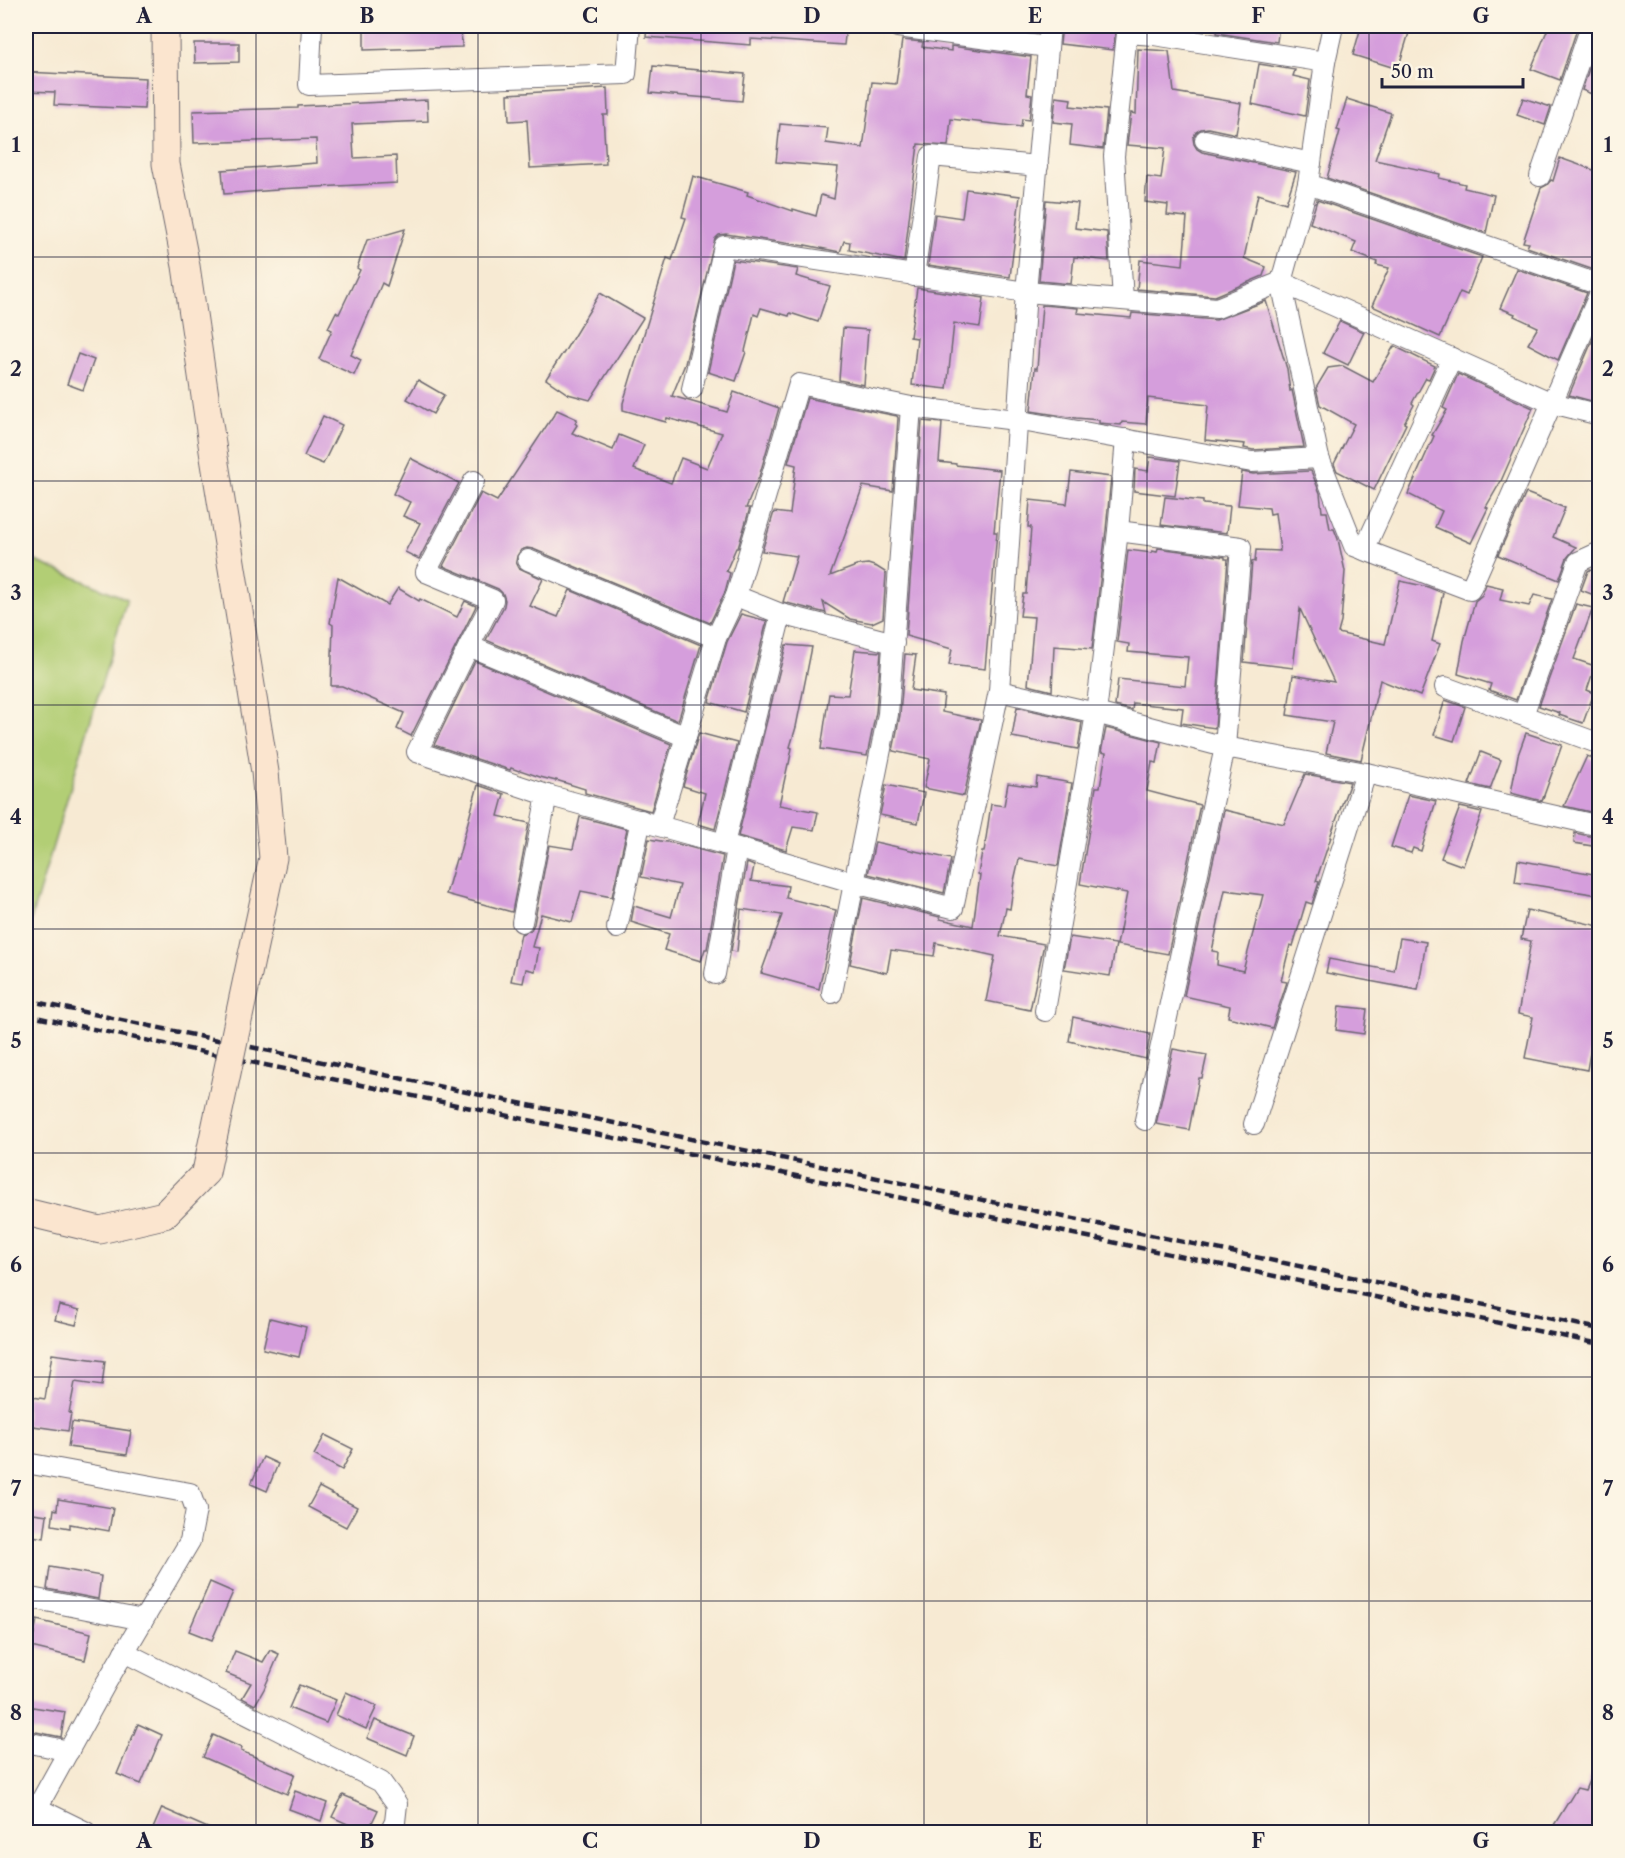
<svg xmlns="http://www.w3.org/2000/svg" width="1625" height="1858" font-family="'Libre Caslon Text',serif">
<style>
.green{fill:#b2ce75;stroke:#6a7858;stroke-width:1.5}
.building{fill:#d59edc;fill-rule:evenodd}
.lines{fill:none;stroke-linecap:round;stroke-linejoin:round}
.street-casing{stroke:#6d6870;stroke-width:22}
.secondary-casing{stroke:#6d6870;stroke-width:29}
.street{stroke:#fff;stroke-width:20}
.secondary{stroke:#fbe5cf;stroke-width:27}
.rail{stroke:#22223b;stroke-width:4.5;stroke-dasharray:9 4.5;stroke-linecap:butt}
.secondary-bridge-casing{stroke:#6d6870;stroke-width:29;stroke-linecap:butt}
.secondary-bridge{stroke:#fbe5cf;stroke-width:27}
.grid{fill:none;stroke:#22223b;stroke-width:1.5;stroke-opacity:0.55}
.neatline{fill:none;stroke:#22223b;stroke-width:2}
.grid-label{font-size:20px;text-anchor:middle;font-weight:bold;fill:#22223b}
</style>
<rect width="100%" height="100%" fill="#fcf5e5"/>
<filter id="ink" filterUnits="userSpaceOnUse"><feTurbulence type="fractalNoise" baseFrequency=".0167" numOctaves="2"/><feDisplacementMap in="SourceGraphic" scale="12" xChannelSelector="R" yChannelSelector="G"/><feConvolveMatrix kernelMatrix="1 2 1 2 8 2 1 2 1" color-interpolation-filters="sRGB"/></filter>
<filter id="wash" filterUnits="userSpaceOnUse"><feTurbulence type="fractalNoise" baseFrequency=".008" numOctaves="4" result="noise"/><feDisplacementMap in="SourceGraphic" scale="24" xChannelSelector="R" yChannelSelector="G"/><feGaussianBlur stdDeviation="1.35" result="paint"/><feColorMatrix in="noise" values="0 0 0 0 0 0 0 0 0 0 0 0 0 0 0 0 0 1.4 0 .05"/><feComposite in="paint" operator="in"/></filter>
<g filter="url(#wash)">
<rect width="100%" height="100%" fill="#f7ead3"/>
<polygon class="green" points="26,557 127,599 26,936"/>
<g id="blocks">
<g class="building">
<polygon points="364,26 461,26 462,47 364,50"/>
<polygon points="647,26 830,26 846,27 844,45 751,39 751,45 646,37"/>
<polygon points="978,26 1038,26 1037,33"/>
<polygon points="1062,26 1079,26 1116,30 1113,50 1060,44"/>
<polygon points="1218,26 1279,26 1277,42 1217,33"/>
<polygon points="1372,26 1411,26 1398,69 1353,55 1361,27 1371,30"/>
<polygon points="1549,26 1578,26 1560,80 1531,69"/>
<polygon points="902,40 923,42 922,47 951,51 951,46 1031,57 1027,94 1032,95 1029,120 1022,119 1021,127 951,119 948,146 918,144 904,261 849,250 850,242 844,241 840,252 805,245 805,246 726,234 719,235 715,239 685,364 672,396 727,412 734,392 779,408 759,477 746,508 750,508 738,548 736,548 726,571 730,573 725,592 710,623 533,549 527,548 521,550 517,556 516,562 519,568 543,579 530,606 558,617 570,590 701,645 678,721 486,640 504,606 505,600 503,594 498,589 443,566 481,493 497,501 557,410 577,419 575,423 577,425 572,433 613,450 619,435 644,445 634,469 671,483 681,458 707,468 722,433 667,418 666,422 623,410 623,403 667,258 672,260 686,218 682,217 693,176 748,192 747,195 793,211 793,209 816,216 821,195 834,199 838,167 776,162 780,124 828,128 826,143 863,148 872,82 896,84"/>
<polygon points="194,43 239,43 239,62 195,63"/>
<polygon points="1597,45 1599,45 1599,97 1582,90"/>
<polygon points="1138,49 1169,51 1174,92 1241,103 1236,134 1208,128 1201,129 1196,132 1193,138 1194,144 1197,149 1202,152 1296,172 1286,203 1258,194 1244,258 1266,267 1263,276 1215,296 1137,289 1140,260 1183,265 1187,217 1167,215 1168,205 1145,202 1147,177 1161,179 1165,148 1127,145 1131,113 1136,114"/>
<polygon points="1259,64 1295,70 1293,76 1310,80 1305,116 1252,104"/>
<polygon points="653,66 745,74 742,101 650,93"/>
<polygon points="26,72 146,78 144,109 54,105 55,92 26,91"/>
<polygon points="607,88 608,115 603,115 606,164 530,168 527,120 509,121 508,94"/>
<polygon points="1056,97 1071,99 1070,106 1107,110 1103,149 1070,145 1072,124 1053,122"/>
<polygon points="1523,98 1551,107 1545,125 1517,115"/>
<polygon points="1347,99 1391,113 1375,160 1440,174 1439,178 1465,184 1464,188 1494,195 1486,233 1327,178 1340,131 1337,130"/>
<polygon points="427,100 428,121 352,124 354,158 396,156 397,183 277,189 277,190 224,194 222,170 317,163 316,139 194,143 193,111 298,108 298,106"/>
<polygon points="1560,158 1599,172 1599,252 1594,270 1527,247 1529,243 1523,242 1541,188 1547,185 1551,180 1553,181"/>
<polygon points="966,189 1020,196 1010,277 928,265 935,214 962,218"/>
<polygon points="1046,200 1078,203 1075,228 1107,232 1109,261 1074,257 1071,284 1039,281"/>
<polygon points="1317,200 1482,257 1467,295 1460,292 1440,337 1372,306 1389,268 1376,265 1377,262 1352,252 1356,242 1310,223"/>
<polygon points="405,229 387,286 382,283 351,355 361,360 354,375 319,359 332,330 328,328 336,312 339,314 360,270 357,268 367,240"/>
<polygon points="733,260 798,269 796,276 830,286 818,322 790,313 789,316 761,308 758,316 754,314 745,351 746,352 736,381 708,372"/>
<polygon points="1517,269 1587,293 1558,360 1528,344 1538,327 1514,316 1515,314 1500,308"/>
<polygon points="917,288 984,298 980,327 954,323 947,389 912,385 917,338 910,337"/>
<polygon points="600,293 643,318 590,400 568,394 546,379 562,354 563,354"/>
<polygon points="1266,301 1287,369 1290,391 1292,390 1304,447 1253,450 1244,448 1245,444 1205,440 1208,405 1148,398 1146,424 1122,422 1121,425 1099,423 1099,420 1076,418 1031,411 1035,368 1037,369 1042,305 1078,308 1077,313 1131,318 1132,313 1216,320"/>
<polygon points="1340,321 1364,332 1348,365 1323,353"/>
<polygon points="1599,325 1599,403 1569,395"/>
<polygon points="843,328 868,330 864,385 839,380"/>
<polygon points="1394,346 1435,366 1429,379 1426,378 1412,403 1414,405 1404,423 1406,424 1374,490 1337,471 1334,464 1354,424 1320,405 1316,388 1328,368 1343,366 1373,382"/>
<polygon points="78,354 94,360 83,390 67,384"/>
<polygon points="1458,374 1533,408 1501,481 1486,507 1488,508 1471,543 1435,527 1442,511 1408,494 1434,436 1432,435 1447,410 1443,408"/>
<polygon points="418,380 444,395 433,414 407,399"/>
<polygon points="807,398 897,416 898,418 893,491 863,486 830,576 859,565 868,564 877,567 885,572 886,574 883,618 872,623 850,619 823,602 826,613 783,602 797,556 762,551 774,512 790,514 796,465 788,463"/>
<polygon points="323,416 342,425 323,464 304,456"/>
<polygon points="922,421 942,423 939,462 956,464 956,465 1000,470 994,532 997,532 985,669 949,665 952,649 906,636"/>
<polygon points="1150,457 1180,461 1175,496 1134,491 1135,469 1148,471"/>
<polygon points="410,458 459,483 419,559 405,552 420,523 403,516 410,502 393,494"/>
<polygon points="1309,471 1311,471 1320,493 1322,512 1327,512 1330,529 1334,529 1338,539 1345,571 1341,622 1338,633 1385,644 1400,581 1428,587 1443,593 1432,641 1440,644 1420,696 1380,680 1361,760 1326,753 1333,722 1287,715 1293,675 1334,682 1300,609 1293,668 1244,662 1252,561 1255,562 1256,550 1280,551 1275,513 1270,514 1269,508 1238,505 1242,472 1253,474"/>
<polygon points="1071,472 1111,477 1106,530 1092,649 1054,646 1052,691 1028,685 1034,617 1020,616 1023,594 1026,594 1031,527 1028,527 1030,500 1067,504"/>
<polygon points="1526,493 1565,508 1553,537 1576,547 1567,558 1559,580 1498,555"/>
<polygon points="1165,497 1203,501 1203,504 1230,506 1227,533 1161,525"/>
<polygon points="1158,548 1225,557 1225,559 1228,559 1215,728 1181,723 1183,708 1133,703 1132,710 1115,706 1118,679 1185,686 1188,657 1128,652 1129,644 1117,642 1128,550 1152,553 1152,551 1157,552"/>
<polygon points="1590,570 1599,572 1599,597 1581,590 1588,571"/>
<polygon points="338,577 387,605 398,588 419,601 420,599 457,617 465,601 476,606 411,736 397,729 404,713 342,686 331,686 333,625 330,623"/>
<polygon points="1486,584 1503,588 1500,600 1529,606 1534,595 1552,599 1516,700 1489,690 1491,684 1458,674 1464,641 1475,601 1482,595"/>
<polygon points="1576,604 1593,608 1574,659 1595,666 1587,690 1594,693 1583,723 1559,715 1560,713 1539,706"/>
<polygon points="741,614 767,621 744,712 709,702 727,642"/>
<polygon points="786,645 812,647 796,727 790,747 792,748 789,764 788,764 779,805 818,812 814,830 793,827 786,850 738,836"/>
<polygon points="855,650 881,652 876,712 867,756 821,749 829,694 848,695"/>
<polygon points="905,654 916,655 911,690 944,695 942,712 981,720 964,796 924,788 930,759 893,751 900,715"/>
<polygon points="475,661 671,744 651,811 585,793 585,789 556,780 556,781 540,777 520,770 519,771 511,768 510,770 434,745"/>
<polygon points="1445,700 1465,707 1454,741 1434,735"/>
<polygon points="1017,707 1082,722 1078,749 1012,737"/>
<polygon points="1106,728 1161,742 1157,763 1152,762 1147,791 1200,805 1168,954 1117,945 1127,893 1080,884 1096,787 1100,787 1106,753 1101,752"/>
<polygon points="699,733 737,743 715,829 698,824 705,793 683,786"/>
<polygon points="1526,733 1562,745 1542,801 1511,793 1518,755"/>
<polygon points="1481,752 1501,760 1490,789 1469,784"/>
<polygon points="1587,756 1599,762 1599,814 1564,806"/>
<path d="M1305,774L1350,782L1330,837H1331L1316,881L1319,882L1312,904L1306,902L1293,946L1290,945L1281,981L1287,982L1272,1028L1228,1017L1230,1006L1184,996L1224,810L1284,824ZM1225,890L1263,895L1243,971L1217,965L1218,952L1212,951Z"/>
<polygon points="1037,777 1072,783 1058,866 1019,859 1014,881 1010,909 1006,908 1000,936 1044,944 1030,1010 986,1001 995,956 936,943 934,956 891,950 887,973 850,964 863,898 940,917 940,919 973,926 980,875 978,874 982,852 984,852 991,804 1004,806 1008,783 1036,787"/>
<polygon points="478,785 504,794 498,816 529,823 512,912 446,894 456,859 458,859"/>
<polygon points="886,785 924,793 918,823 880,815"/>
<polygon points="1408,795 1436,801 1421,851 1413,848 1411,853 1391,847"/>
<polygon points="1460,807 1482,812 1463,866 1441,858"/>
<polygon points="580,817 627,829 612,897 581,891 572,922 541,914 532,947 539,948 535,971 526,969 523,983 511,981 521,934 531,930 534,924 549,845 573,849"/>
<polygon points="1575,833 1599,838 1599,847 1574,843"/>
<polygon points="649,839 678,844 723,856 707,949 705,949 701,961 664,950 669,934 631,922 634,906 671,917 680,885 641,877"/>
<polygon points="875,842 951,859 944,893 868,874"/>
<polygon points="1518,860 1599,875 1599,895 1515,882"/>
<polygon points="747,863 754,866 751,881 788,886 786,898 836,910 819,989 761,973 782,915 741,909 737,952 731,951"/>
<polygon points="1527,910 1599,926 1599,1001 1587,1070 1525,1058 1533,1017 1518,1014 1531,941 1521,939"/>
<polygon points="1070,937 1116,944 1110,976 1064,969"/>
<polygon points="1400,938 1426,942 1418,990 1326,973 1329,959 1394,971"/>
<polygon points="1339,1006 1367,1009 1364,1034 1336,1030"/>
<polygon points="1073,1017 1150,1034 1146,1059 1069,1041"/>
<polygon points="1173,1049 1207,1055 1202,1078 1199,1078 1189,1130 1156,1124"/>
<polygon points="59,1305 80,1310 76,1325 55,1320"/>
<polygon points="270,1318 306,1327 299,1357 263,1349"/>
<polygon points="52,1354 105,1361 102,1386 75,1382 69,1413 71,1413 68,1431 26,1425 26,1396 45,1399"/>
<polygon points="72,1422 131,1431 127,1455 68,1447"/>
<polygon points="325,1435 353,1449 342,1470 314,1455"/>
<polygon points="263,1457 278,1464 267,1491 251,1484"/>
<polygon points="319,1487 357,1507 346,1527 308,1507"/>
<polygon points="58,1499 113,1508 109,1531 70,1524 70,1528 52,1525 54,1509 57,1510"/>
<polygon points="26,1512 47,1515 44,1538 26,1535"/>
<polygon points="50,1567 101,1576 98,1599 47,1589"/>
<polygon points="210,1582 233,1592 212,1640 189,1631"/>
<polygon points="37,1620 91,1633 85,1660 31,1647"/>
<polygon points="270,1650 279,1654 264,1689 255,1705 242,1698 251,1683 226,1673 235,1651 263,1662"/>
<polygon points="299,1685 336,1700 326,1723 289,1708"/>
<polygon points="346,1692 377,1706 366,1729 336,1715"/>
<polygon points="26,1706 65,1712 61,1737 26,1730"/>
<polygon points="375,1720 414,1736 407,1755 367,1738"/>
<polygon points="138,1724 162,1735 141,1784 117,1774"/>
<polygon points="213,1735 242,1748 241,1751 295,1774 287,1794 203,1757"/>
<polygon points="1599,1757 1599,1833 1549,1833 1577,1788 1585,1790"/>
<polygon points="295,1791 327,1803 321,1821 289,1809"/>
<polygon points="343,1795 378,1810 367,1833 332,1817"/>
<polygon points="162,1808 219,1833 151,1833"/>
</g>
</g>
</g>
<g filter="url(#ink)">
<use href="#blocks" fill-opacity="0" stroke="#6d6870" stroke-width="1.5"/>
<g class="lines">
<defs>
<g id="street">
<polyline points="312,26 309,85 626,74 630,26"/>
<polyline points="1050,26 1026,292 999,691 1096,713 1225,747 1366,773 1600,826"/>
<polyline points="1333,26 1325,62 1308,184 1281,282 1319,458 1354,546 1470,590 1600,293"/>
<polyline points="898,27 1048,47"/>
<polyline points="1205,140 1311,163"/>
<polyline points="1540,176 1591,26"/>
<polyline points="1308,184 1600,285"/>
<polyline points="914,276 931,156 1038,166"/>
<polyline points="1123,300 1114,156 1127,33 1154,35 1325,62"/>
<polyline points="692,389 724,246 1026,292 1217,308 1281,282 1552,403 1600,415"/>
<polyline points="474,481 426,572 493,600 469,646 417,752 547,795 724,844 855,883 953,908 999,691"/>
<polyline points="1118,531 1241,547 1225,747 1145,1120"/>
<polyline points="1364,550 1452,358"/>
<polyline points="528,560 716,638"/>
<polyline points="736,596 781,614 894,643"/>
<polyline points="469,646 686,737"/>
<polyline points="1445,687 1600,744"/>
<polyline points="1523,715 1578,562 1600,552"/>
<polyline points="659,825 716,638 736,596 799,384 911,407 1016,420 1252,462 1319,458"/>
<polyline points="724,844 781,614"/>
<polyline points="522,922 547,795"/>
<polyline points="617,928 641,820"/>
<polyline points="715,974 737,848"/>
<polyline points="832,993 888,714 911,407"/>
<polyline points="1045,1011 1096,713 1118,531 1126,439"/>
<polyline points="1254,1124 1366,773"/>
<polyline points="26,1463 190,1493 196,1510 190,1541 106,1683 26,1828"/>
<polyline points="26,1597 143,1620"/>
<polyline points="124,1652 381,1782 397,1804 395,1822 390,1832"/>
<polyline points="26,1742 69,1751"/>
<polyline points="37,1808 86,1832"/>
</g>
<g id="secondary">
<polyline points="165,26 166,164 186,266 213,451 265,772 273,858 252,955"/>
<polyline points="26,1212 100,1230 164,1215 206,1172"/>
</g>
</defs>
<use href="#street" class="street-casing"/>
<use href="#secondary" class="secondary-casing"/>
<use href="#street" class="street"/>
<use href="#secondary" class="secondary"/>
<g class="rail">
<polyline points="26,1000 1600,1329"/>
<polyline points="26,1015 1600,1344"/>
</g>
<defs>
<polyline id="secondary-bridge" points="206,1172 252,955"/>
</defs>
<use href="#secondary-bridge" class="secondary-bridge-casing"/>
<use href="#secondary-bridge" class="secondary-bridge"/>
</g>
</g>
<path class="grid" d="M256,26V1832M478,26V1832M701,26V1832M924,26V1832M1147,26V1832M1369,26V1832M26,257H1600M26,481H1600M26,705H1600M26,929H1600M26,1153H1600M26,1377H1600M26,1601H1600"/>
<rect width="1625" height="1858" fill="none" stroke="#fcf5e5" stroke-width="66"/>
<path d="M1382 78v9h141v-9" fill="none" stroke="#22223b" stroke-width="3"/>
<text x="1391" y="78" font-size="18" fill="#22223b" stroke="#fcf5e5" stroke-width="4.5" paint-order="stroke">50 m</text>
<rect x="33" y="33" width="1559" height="1792" class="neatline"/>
<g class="grid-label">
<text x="144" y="23">A</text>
<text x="367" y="23">B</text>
<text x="590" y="23">C</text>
<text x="812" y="23">D</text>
<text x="1035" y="23">E</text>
<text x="1258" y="23">F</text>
<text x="1481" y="23">G</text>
<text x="16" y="152">1</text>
<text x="1608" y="152">1</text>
<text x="16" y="376">2</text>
<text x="1608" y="376">2</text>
<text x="16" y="600">3</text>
<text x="1608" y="600">3</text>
<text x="16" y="824">4</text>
<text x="1608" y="824">4</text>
<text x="16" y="1048">5</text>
<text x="1608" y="1048">5</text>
<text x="16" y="1272">6</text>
<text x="1608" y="1272">6</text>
<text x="16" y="1496">7</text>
<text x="1608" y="1496">7</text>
<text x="16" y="1720">8</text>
<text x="1608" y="1720">8</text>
<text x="144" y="1848">A</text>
<text x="367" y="1848">B</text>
<text x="590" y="1848">C</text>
<text x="812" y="1848">D</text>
<text x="1035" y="1848">E</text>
<text x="1258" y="1848">F</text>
<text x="1481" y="1848">G</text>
</g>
</svg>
